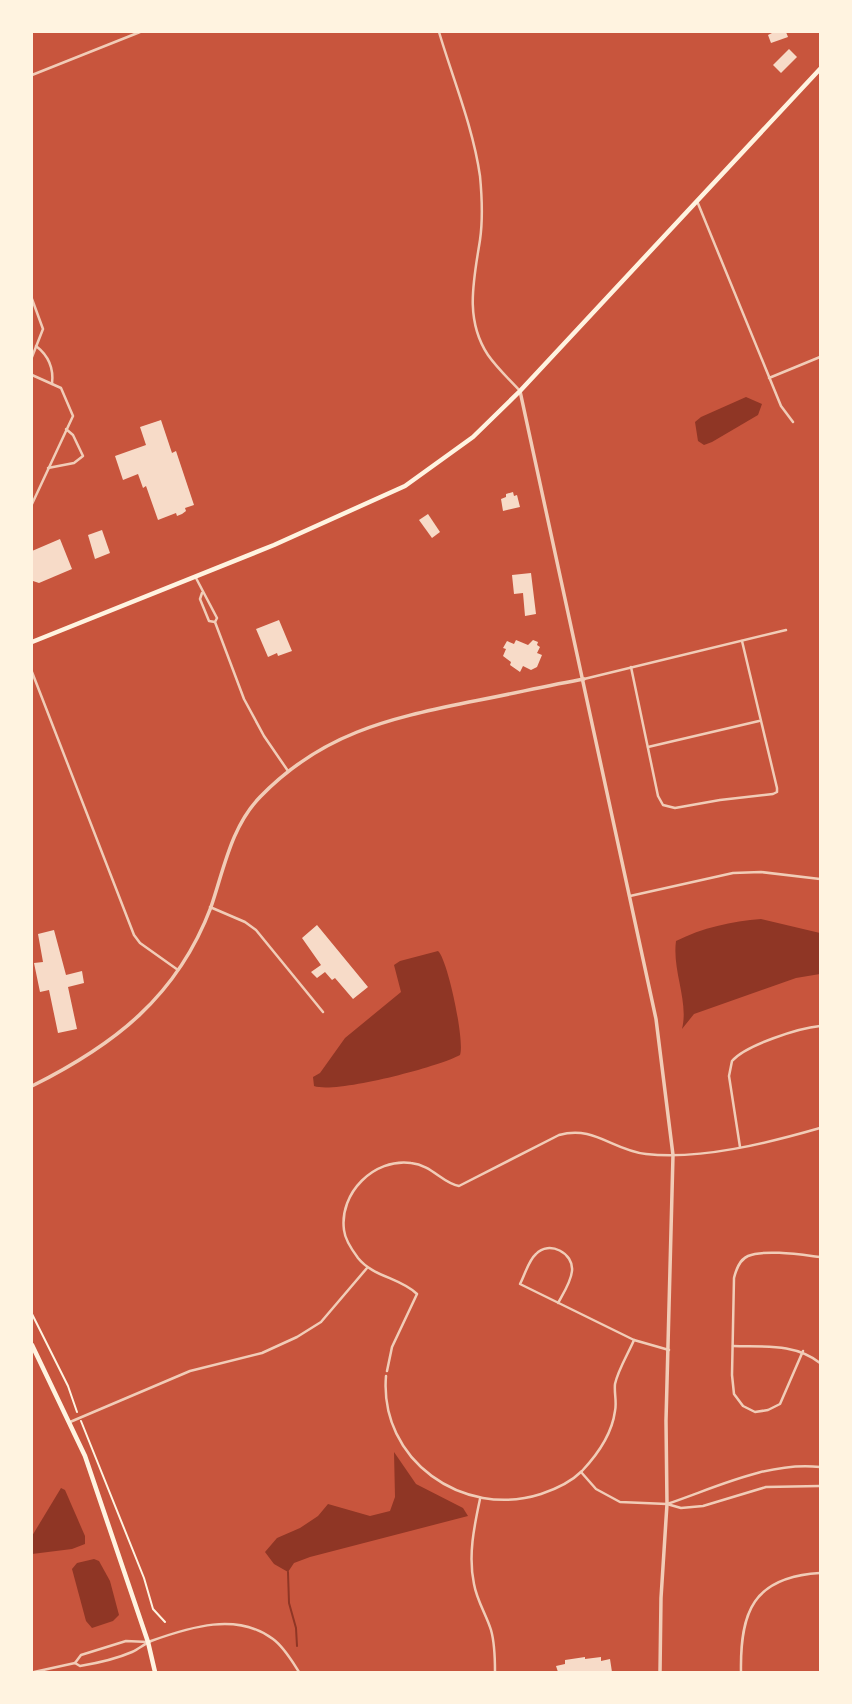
<svg xmlns="http://www.w3.org/2000/svg" width="852" height="1704" font-family="'Sofia Sans Condensed',sans-serif">
<style>
.water{fill:#8f3625}
.lines{fill:none;stroke-linecap:round;stroke-linejoin:round}
.stream{stroke:#8f3625;stroke-width:2}
.building{fill:#f7dbc8}
.path{stroke:#fff3e0;stroke-width:2}
.minor{stroke:#f1ccb7;stroke-width:2.5}
.tertiary{stroke:#f1ccb7;stroke-width:3.5}
.secondary{stroke:#fff3e0;stroke-width:4.5}
.primary{stroke:#fff3e0;stroke-width:4.5}
</style>
<rect width="100%" height="100%" fill="#c8553d"/>
<g class="water">
<polygon points="746,397 762,404 758,415 712,442 704,445 698,441 695,422 701,417"/>
<path d="M761,919L820,933V974L796,978L694,1014L682,1029C689,1001 672,971 676,941C702,928 732,921 761,919Z"/>
<path d="M438,951C448,960 465,1042 460,1055C438,1067 336,1094 314,1086L313,1077L320,1073L345,1038L401,992L394,965L400,961Z"/>
<polygon points="394,1452 416,1484 463,1508 468,1516 310,1557 294,1563 288,1572 274,1564 265,1552 277,1538 300,1528 318,1516 328,1504 370,1516 390,1511 395,1497"/>
<polygon points="61,1488 65,1490 85,1536 85,1544 72,1549 32,1554 32,1536"/>
<polygon points="94,1559 99,1561 110,1581 119,1615 113,1621 92,1628 86,1621 72,1569 77,1563"/>
</g>
<g class="lines">
<polyline class="stream" points="288,1572 289,1603 296,1628 297,1646"/>
</g>
<g class="building">
<polygon points="774,32 786,32 788,37 771,43 768,35"/>
<polygon points="789,49 797,57 781,73 773,65"/>
<polygon points="161,420 172,453 176,451 194,505 185,508 186,511 182,514 177,516 176,513 158,520 146,486 143,488 138,474 123,480 115,456 146,445 140,427"/>
<polygon points="513,492 514,496 517,495 520,507 503,511 501,499 506,497 506,494"/>
<polygon points="428,514 440,532 432,538 419,520"/>
<polygon points="102,530 110,553 95,559 88,535"/>
<polygon points="60,539 72,569 39,583 33,581 32,551"/>
<polygon points="531,573 536,614 525,616 523,593 514,594 512,575"/>
<polygon points="279,620 292,651 278,656 277,653 268,657 256,629"/>
<polygon points="516,640 528,645 533,640 538,642 537,645 540,647 537,653 542,655 537,667 531,670 523,666 520,672 510,665 511,662 503,656 506,649 503,648 507,641 514,644"/>
<polygon points="317,925 368,987 353,999 335,978 332,980 325,972 317,978 311,972 321,965 302,938"/>
<polygon points="54,930 66,975 82,971 84,983 68,987 77,1029 58,1033 49,990 40,992 34,963 43,962 38,934"/>
<polygon points="585,1657 585,1659 601,1657 601,1661 610,1659 612,1672 558,1672 556,1666 565,1664 565,1660"/>
</g>
<g class="lines">
<g class="path">
<polyline points="32,1314 68,1386 77,1412"/>
<polyline points="81,1421 144,1578 153,1609 165,1622"/>
</g>
<g class="minor">
<path d="M439,32C453,79 473,127 480,176C482,197 483,219 480,240C474,279 464,319 488,355C497,368 509,379 520,391"/>
<polyline points="32,75 140,32"/>
<polyline points="697,201 781,406 793,422"/>
<polyline points="32,299 43,329 32,357"/>
<path d="M36,346C49,356 54,368 52,384"/>
<polyline points="32,375 61,388 73,416 32,504"/>
<polyline points="769,378 820,357"/>
<polyline points="48,468 74,463 83,456 73,435 66,429"/>
<polyline points="196,578 217,618 215,622 244,699 264,736 288,771"/>
<polyline points="202,593 200,599 209,621 215,622"/>
<polyline points="631,667 658,796 663,805 675,808 720,800 773,794 777,792 777,788 742,641"/>
<polyline points="32,672 134,935 140,943 178,970"/>
<polyline points="584,679 786,630"/>
<polyline points="648,747 759,721"/>
<polyline points="630,896 733,873 761,872 820,879"/>
<polyline points="210,907 245,922 256,930 323,1012"/>
<path d="M740,1147L729,1076L732,1061C746,1045 799,1028 820,1026"/>
<path d="M558,1303C563,1294 571,1282 572,1271C574,1253 549,1240 536,1254C528,1261 525,1275 520,1284L634,1340L669,1350"/>
<path d="M733,1346C764,1347 795,1343 820,1363"/>
<path d="M803,1351L780,1404L768,1410L755,1412L743,1406L734,1394L732,1375L734,1278C736,1270 739,1260 748,1256C765,1249 803,1255 820,1257"/>
<path d="M387,1371L392,1347L417,1294C401,1278 373,1277 358,1258C352,1250 345,1240 344,1230C339,1193 374,1158 411,1163C432,1165 442,1183 459,1186L559,1135C594,1125 612,1150 646,1154C701,1160 768,1143 820,1128"/>
<path d="M386,1376C379,1460 463,1519 541,1494C556,1489 570,1483 582,1471C598,1454 612,1434 615,1411C617,1402 614,1393 615,1384C618,1370 628,1354 634,1340"/>
<polyline points="70,1422 190,1371 262,1353 297,1337 321,1322 367,1268"/>
<polyline points="581,1472 596,1489 620,1502 667,1504 681,1508 703,1506 766,1487 820,1486"/>
<path d="M480,1499C474,1527 468,1556 474,1584C477,1601 486,1614 491,1630C495,1644 495,1658 495,1672"/>
<path d="M667,1504C715,1488 769,1461 820,1467"/>
<polyline points="75,1663 81,1655 126,1641 148,1642"/>
<path d="M34,1672L75,1663L80,1666C98,1663 116,1659 132,1652C139,1649 144,1644 151,1641C190,1627 237,1612 273,1639C284,1647 292,1661 299,1672"/>
<path d="M741,1672C740,1612 753,1577 820,1573"/>
</g>
<g class="tertiary">
<polyline points="520,391 656,1019 673,1155 666,1421 667,1504 661,1598 660,1672"/>
<path d="M32,1086C114,1045 177,997 211,907C224,869 231,827 260,797C321,734 387,719 469,702C507,695 545,686 584,679"/>
</g>
<polyline class="secondary" points="32,1345 85,1456 148,1642 155,1672"/>
<polyline class="primary" points="32,642 274,545 405,486 473,437 520,391 820,69"/>
</g>
<rect width="852" height="1704" fill="none" stroke="#fff3e0" stroke-width="66"/>
</svg>
